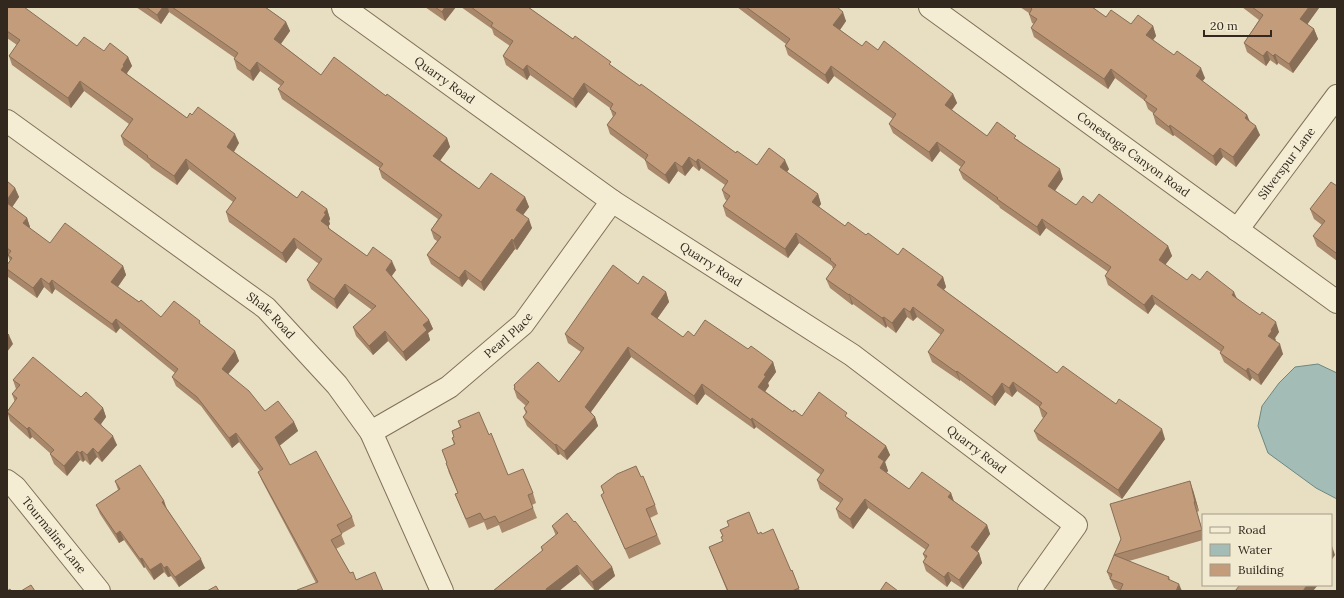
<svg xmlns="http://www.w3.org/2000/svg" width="1344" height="598" font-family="Lora,serif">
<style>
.water{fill:#a4bcb6;stroke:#6c8883}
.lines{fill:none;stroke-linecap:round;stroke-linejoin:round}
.minor-casing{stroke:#80715b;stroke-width:24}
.minor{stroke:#f4edd4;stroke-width:22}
.wall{fill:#a8876a}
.shaded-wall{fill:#886e56}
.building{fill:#c39d7b;stroke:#886e56}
.labels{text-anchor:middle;stroke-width:3;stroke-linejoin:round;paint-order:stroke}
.street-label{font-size:12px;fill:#32281e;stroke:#f1e9d0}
</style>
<rect width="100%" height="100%" fill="#e8dfc2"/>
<polygon class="water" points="1318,364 1337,373 1337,499 1316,488 1268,453 1258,426 1262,406 1279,383 1295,367"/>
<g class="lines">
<defs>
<g id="minor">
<path id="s1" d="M343,7L612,201L852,355L1076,525L1029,591"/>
<path id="s2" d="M930,7L1337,302"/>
<path id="s3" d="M7,121L266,308L337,385L371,432L442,591"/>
<path id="s4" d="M1237,230L1337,96"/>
<path id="s5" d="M371,432L449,387L523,324L612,201"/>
<path id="s6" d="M7,481L15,487L99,591"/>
</g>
</defs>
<use href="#minor" class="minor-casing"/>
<use href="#minor" class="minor"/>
</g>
<g class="wall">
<polygon points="7,7 77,46 128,57 132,66 127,73 127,74 187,118 239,143 234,152 297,198 327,209 330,219 329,221 330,224 328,226 330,229 367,256 396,270 392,276 429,320 433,329 428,333 430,340 406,361 388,341 373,355 356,336 353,327 372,310 349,293 337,309 311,289 307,280 319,264 297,248 286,263 229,222 226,212 233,202 189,169 177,185 151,167 149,164 124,145 121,136 129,124 84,91 71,108 12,65 9,56 17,45 7,38"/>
<polygon points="136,7 265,7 286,22 290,31 281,44 321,75 386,96 447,138 450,147 440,160 479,189 525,197 529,207 523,215 532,228 517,250 515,249 484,291 468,279 462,287 431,264 427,255 437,241 434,239 431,230 438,219 382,178 379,169 380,168 282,99 278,89 281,86 260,71 253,81 237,69 234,59 235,58 169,12 161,24"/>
<polygon points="425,7 456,7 445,21"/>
<polygon points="461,7 528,7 640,86 736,153 757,165 789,169 787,172 818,194 821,204 819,207 845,226 866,235 898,255 943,277 946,287 944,290 1057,373 1165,439 1122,499 1038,440 1034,431 1044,418 1042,417 1039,407 1017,391 1012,397 1005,392 995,406 960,380 960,381 932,362 928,352 941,335 917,317 913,321 907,317 896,333 887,326 886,328 853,304 852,305 830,288 826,279 833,269 832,266 799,243 788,258 726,216 723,206 727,201 725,199 722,190 725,185 701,168 699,171 693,166 685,176 678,171 669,184 648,169 645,160 610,134 607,125 613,117 610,108 588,92 576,108 530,75 527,80 506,65 503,56 510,46 494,35 492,29"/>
<polygon points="737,7 837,7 846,21 840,30 862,46 878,50 953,94 957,103 952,110 987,136 1017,139 1063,179 1055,191 1076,205 1092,203 1168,246 1172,256 1165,265 1187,280 1200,280 1236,298 1279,332 1275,338 1275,341 1283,354 1261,385 1252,378 1250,381 1224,362 1220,353 1221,352 1155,304 1148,314 1108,285 1105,276 1108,272 1046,228 1040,236 1000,208 999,206 963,179 959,170 961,167 940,151 932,162 893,133 889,124 893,119 834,76 828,84 788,55 785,46 786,44"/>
<polygon points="1020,7 1092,7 1106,17 1131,24 1153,26 1156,36 1153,40 1205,78 1202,81 1247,115 1249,121 1260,135 1236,167 1223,157 1216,166 1174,135 1173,136 1156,124 1153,114 1153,113 1148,109 1145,101 1115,78 1108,89 1034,37 1031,28 1034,24 1032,23 1029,14 1029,13"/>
<polygon points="1242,7 1319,7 1319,8 1307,24 1314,29 1318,39 1293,73 1278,63 1277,65 1270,60 1266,66 1247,52 1244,43 1259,20"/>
<polygon points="7,181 15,188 19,197 12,207 27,218 30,227 29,228 50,243 123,266 126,275 118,287 161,317 201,325 235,351 239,361 228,374 265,411 294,422 298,431 279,446 290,465 352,517 355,526 341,534 345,544 336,549 350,573 356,580 383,591 316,583 262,481 258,472 260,471 239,442 232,448 201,406 176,386 172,377 175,373 120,328 116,333 55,289 52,294 44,287 37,298 8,277 7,274 7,265 10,261 8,256 7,255"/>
<polygon points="1337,186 1337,261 1317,246 1313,236 1322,225 1314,219 1310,209"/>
<polygon points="638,284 666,292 669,302 657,319 683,337 694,336 748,349 773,362 776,372 768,383 769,386 765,391 793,412 802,416 848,418 886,446 890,455 885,462 888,471 886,473 909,489 951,493 954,501 987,525 990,534 977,552 979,553 982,563 963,589 951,581 947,587 926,571 923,562 925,559 923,554 926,550 868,508 853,529 839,518 836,509 840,503 820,489 817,480 821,475 756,427 754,429 705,394 697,405 631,357 591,412 595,417 598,426 567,460 560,454 558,455 527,426 523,417 526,414 524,408 526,406 517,398 514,389 514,385 559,382 581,352 568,343 565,334"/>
<polygon points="13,380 81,397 103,408 106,417 101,424 117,445 102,462 97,457 90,465 85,460 83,462 80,460 67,476 54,464 50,454 51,454 32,437 30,439 10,421 7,411 15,402 12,394 16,389"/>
<polygon points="458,421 489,435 508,475 533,493 536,503 532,505 537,518 502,533 499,525 487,530 484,522 469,528 455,494 458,493 449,473 446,463 447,463 442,450 454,445 452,438 454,437 452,431 460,427"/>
<polygon points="641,477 655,505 658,514 650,518 661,544 629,559 605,504 601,495 604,494 601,486"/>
<polygon points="115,481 164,501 167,509 205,568 179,587 171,576 168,577 164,572 154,580 145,567 144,568 124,540 119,543 100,514 96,505 118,490"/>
<polygon points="1193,490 1199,511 1197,512 1203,532 1203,540 1129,561 1169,577 1170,580 1120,591 1114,588 1107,572 1121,539"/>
<polygon points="574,522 612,567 615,576 597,591 595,591 580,574 559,591 493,591 542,551 541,547 556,536 552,526"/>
<polygon points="720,530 758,534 791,571 792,570 800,591 727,591 709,547 723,541 723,537"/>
</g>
<g class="shaded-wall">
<polygon points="163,7 168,7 169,12 161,24 157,15"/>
<polygon points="445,7 456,7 445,21 442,12"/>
<polygon points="1309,7 1319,7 1319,8 1304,29 1300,19"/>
<polygon points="843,12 846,21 837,34 833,25"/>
<polygon points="286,22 290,31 277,49 274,39"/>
<polygon points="1153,26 1156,36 1150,44 1146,35"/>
<polygon points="1314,29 1318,39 1293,73 1289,64"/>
<polygon points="1267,51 1270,60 1266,66 1263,56"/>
<polygon points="1275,54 1278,63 1277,65 1273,56"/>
<polygon points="128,57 132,66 127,73 128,76 121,70 123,65"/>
<polygon points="257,62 260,71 253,81 250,71"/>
<polygon points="527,65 530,75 527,80 523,70"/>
<polygon points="831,66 834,76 828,84 825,75"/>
<polygon points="1201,68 1205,78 1199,86 1196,76"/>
<polygon points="1111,69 1115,78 1108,89 1104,79"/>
<polygon points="80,81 84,91 71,108 68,98"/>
<polygon points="584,83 588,92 576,108 573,99"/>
<polygon points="953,94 957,103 948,114 945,105"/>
<polygon points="1247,115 1251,124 1245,118"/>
<polygon points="1170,125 1174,135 1173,136 1169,127"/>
<polygon points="1256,126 1260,135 1236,167 1233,157"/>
<polygon points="235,134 239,143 231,156 227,147"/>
<polygon points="447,138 450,147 437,165 433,156"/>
<polygon points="937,142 940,151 932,162 929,152"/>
<polygon points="1220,148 1223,157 1216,166 1213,156"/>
<polygon points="689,157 693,166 685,176 682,167"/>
<polygon points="186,159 189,169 177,185 174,176"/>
<polygon points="698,159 701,168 699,171 696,162"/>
<polygon points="785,160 789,169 784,176 780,167"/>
<polygon points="675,162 678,171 669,184 665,175"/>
<polygon points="1060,169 1063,179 1051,196 1048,186"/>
<polygon points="15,188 19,197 9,212 7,207 7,200"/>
<polygon points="818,194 821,204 816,211 812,202"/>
<polygon points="525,197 529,207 520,219 516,210"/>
<polygon points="327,209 330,219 329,221 330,224 325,231 321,221 324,213"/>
<polygon points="27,218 30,227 26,233 23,223"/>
<polygon points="529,219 532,228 517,250 513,241"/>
<polygon points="1042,219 1046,228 1040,236 1037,227"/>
<polygon points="796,233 799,243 788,258 785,249"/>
<polygon points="294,238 297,248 286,263 282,253"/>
<polygon points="512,239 515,249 484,291 481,282"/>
<polygon points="1168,246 1172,256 1162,269 1159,260"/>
<polygon points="392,261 396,270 389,279 386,270"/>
<polygon points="123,266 126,275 114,292 111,282"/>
<polygon points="465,270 468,279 462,287 459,278"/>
<polygon points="943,277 946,287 940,294 937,285"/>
<polygon points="41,278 44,287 37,298 33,288"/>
<polygon points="52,280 55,289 52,294 49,284"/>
<polygon points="345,284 349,293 337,309 334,299"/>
<polygon points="666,292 669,302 654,323 651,314"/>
<polygon points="1234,292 1238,301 1232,295"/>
<polygon points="849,294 853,304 852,305 849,295"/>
<polygon points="1152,295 1155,304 1148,314 1144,305"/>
<polygon points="913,307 917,317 913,321 910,312"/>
<polygon points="904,308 907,317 896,333 892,323"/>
<polygon points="884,317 887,326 886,328 882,318"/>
<polygon points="116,319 120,328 116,333 112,324"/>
<polygon points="429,320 433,329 428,333 430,340 406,361 403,352 423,325"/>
<polygon points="1276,322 1279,332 1275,338 1276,340 1272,345 1268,336 1271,330"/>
<polygon points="385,331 388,341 373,355 369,346"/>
<polygon points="9,335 13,344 7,352 7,338"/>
<polygon points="1280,344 1283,354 1261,385 1258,375"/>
<polygon points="628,347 631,357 588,416 585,407"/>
<polygon points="235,351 239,361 225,378 222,369"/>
<polygon points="773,362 776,372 768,383 769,386 762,396 758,387 764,375"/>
<polygon points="1248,368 1252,378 1250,381 1246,371"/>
<polygon points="957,371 960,380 960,381 956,372"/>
<polygon points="1013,382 1017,391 1012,397 1009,388"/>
<polygon points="1002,383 1005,392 995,406 992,397"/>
<polygon points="702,384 705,394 697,405 694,396"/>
<polygon points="103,408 106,417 98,428 94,419"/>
<polygon points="595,417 598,426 567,460 564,451"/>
<polygon points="752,418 756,427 754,429 751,420"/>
<polygon points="294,422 298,431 278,447 275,437"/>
<polygon points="29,427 32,437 30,439 27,429"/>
<polygon points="1162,429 1165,439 1122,499 1118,490"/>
<polygon points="236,433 239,442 232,448 229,438"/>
<polygon points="113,436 117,445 102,462 98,453"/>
<polygon points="556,444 560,454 558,455 555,445"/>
<polygon points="886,446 890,455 885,462 888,471 883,477 880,468 878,457"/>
<polygon points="93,448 97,457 90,465 87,455"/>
<polygon points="77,451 80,460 67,476 64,466"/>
<polygon points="82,451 85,460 83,462 80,453"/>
<polygon points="1190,481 1193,490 1199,511 1195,502"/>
<polygon points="951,493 954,502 948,497"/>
<polygon points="865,499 868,508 853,529 850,519"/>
<polygon points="164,501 167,511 162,502"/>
<polygon points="987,525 990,534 974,557 971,547"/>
<polygon points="120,531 124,540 119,543 116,534"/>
<polygon points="1332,546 1335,555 1331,561 1331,547"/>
<polygon points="979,553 982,563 963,589 959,580"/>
<polygon points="142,558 145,567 144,568 140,559"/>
<polygon points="201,559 205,568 179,587 175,577"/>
<polygon points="161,563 164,572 154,580 150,570"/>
<polygon points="577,565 580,574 559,591 546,591 546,589"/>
<polygon points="167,566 171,576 168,577 164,568"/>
<polygon points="612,567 615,576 597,591 595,591 592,582"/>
<polygon points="948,572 951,581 947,587 944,577"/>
<polygon points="1179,584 1182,591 1176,591"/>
<polygon points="1307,585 1318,585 1313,591 1303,591"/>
</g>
<g class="building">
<polygon points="7,7 24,7 77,46 84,37 104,51 110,43 128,57 123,65 124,66 121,70 187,118 190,113 192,115 198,107 235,134 227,147 297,198 302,191 327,209 324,213 326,214 321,221 329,227 328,228 367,256 373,247 392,261 386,270 429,320 423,325 427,330 403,352 385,331 369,346 353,327 376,306 345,284 334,299 307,280 322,259 294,238 282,253 226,212 236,198 186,159 174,176 147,157 148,156 121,136 133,119 80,81 68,98 9,56 20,40 7,31"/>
<polygon points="146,7 163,7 157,15"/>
<polygon points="172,7 265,7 286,22 274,39 321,75 334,57 386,96 387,94 447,138 433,156 479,189 491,173 525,197 516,210 529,219 513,241 512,239 481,282 465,270 459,278 427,255 441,237 431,230 442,215 379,169 383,164 278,89 284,82 257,62 250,71 234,59 238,53"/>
<polygon points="435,7 445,7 442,12"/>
<polygon points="471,7 528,7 573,39 575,36 611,62 609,64 640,86 641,84 736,153 737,151 757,165 769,148 785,160 780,167 818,194 812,202 845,226 848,222 866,235 868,233 898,255 903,248 943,277 937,285 1057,373 1063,366 1116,404 1119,399 1162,429 1118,490 1034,431 1047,413 1039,407 1042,403 1013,382 1009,388 1002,383 992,397 957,371 956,372 928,352 944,330 913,307 910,312 904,308 892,323 884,317 882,318 849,294 849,295 826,279 836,265 830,260 831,259 796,233 785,249 723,206 730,196 722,190 728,181 698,159 696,162 689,157 682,167 675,162 665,175 645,160 648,155 607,125 616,113 610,109 613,104 584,83 573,99 527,65 523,70 503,56 513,41 491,26 493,23"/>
<polygon points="746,7 837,7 843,12 833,25 862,46 866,41 878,50 884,41 953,94 945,105 987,136 997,122 1016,136 1014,138 1060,169 1048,186 1076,205 1083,196 1092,203 1099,194 1168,246 1159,260 1187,280 1192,274 1200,280 1207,271 1234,292 1232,295 1260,315 1262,312 1276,322 1271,330 1272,331 1268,336 1280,344 1258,375 1248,368 1246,371 1220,353 1224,347 1152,295 1144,305 1105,276 1111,267 1042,219 1037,227 997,199 998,198 959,170 965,162 937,142 929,152 889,124 896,114 831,66 825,75 785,46 790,39"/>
<polygon points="1030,7 1092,7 1106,17 1111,10 1131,24 1138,15 1153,26 1146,35 1174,55 1177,51 1201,68 1196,76 1247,115 1245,118 1256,126 1233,157 1220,148 1213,156 1170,125 1169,127 1153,114 1157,109 1144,100 1147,96 1111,69 1104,79 1031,28 1037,19 1029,14 1032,9"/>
<polygon points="1252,7 1309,7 1300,19 1314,29 1289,64 1275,54 1273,56 1267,51 1263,56 1244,43 1263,15"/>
<polygon points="7,181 15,188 7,200"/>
<polygon points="1331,182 1337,186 1337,251 1336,253 1313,236 1325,221 1310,209"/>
<polygon points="7,203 27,218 23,223 50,243 65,223 123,266 111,282 139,302 141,300 161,317 174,301 200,321 199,323 235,351 222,369 249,391 265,411 278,401 294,422 275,437 290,465 316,451 352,517 337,525 342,534 331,540 350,573 353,572 356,580 375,572 383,591 298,591 297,590 318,582 258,472 263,469 236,433 229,438 197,397 172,377 178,369 116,319 112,324 52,280 49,284 41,278 33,288 7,269 7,265 12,258 8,255 11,251 7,248"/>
<polygon points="613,265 638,284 643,276 666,292 651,314 683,337 688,331 694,336 705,320 748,349 751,346 773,362 764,375 766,376 758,387 793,412 794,410 802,416 819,392 847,413 845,416 886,446 878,457 884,461 880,468 909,489 922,472 951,493 948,497 987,525 971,547 979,553 959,580 948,572 944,577 923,562 927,556 923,554 929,545 865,499 850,519 836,509 843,499 817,480 824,470 752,418 751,420 702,384 694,396 628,347 585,407 595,417 564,451 556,444 555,445 523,417 527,412 524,408 529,402 514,389 515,387 514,385 538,362 559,382 584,348 565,334"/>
<polygon points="7,333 9,335 7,338"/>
<polygon points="33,357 81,397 86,392 103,408 94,419 113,436 98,453 93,448 87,455 82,451 80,453 77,451 64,466 50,454 54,450 29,427 27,429 7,412 17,398 12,394 20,385 13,380"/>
<polygon points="479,412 489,435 491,433 508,475 523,469 533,493 528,495 533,508 499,523 495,516 484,520 480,513 466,519 455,494 458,493 446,463 447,463 442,450 455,444 452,438 454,437 452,431 461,427 458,421"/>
<polygon points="140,465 164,501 162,502 201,559 175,577 167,566 164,568 161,563 150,570 142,558 140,559 120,531 116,534 96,505 120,489 115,481"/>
<polygon points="636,466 641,477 643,476 655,505 646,509 657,535 625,549 601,495 604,493 601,486 617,474"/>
<polygon points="1190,481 1195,502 1194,502 1202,530 1114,555 1121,539 1110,504"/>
<polygon points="749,512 758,534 761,532 762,534 773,529 791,571 792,570 799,588 792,591 728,591 709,547 723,541 721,537 723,536 720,530 729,526 727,521"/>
<polygon points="567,513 574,522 575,521 612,567 592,582 577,565 546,589 547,591 493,591 543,550 541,547 558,533 552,526"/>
<polygon points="1114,555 1169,577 1168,579 1179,584 1176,591 1120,591 1123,584 1110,579 1112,574 1107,572"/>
<polygon points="886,582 898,591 880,591"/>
<polygon points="31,585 35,591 21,591"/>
<polygon points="1240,585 1307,585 1303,591 1235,591"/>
<polygon points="216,586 219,591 207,591"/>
<polygon points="10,589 11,591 7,591"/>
</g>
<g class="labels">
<g class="street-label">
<text dy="4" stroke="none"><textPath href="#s1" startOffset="125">Quarry Road</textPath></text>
<text dy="4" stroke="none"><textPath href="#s2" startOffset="251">Conestoga Canyon Road</textPath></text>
<text dy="4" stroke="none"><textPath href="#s4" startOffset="83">Silverspur Lane</textPath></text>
<text dy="4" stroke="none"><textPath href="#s1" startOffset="449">Quarry Road</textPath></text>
<text dy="4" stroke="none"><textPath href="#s3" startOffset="328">Shale Road</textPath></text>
<text dy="4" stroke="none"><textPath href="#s5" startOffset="169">Pearl Place</textPath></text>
<text dy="4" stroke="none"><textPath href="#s1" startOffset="773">Quarry Road</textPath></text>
<text dy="4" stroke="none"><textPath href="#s6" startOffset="72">Tourmaline Lane</textPath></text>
</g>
</g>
<rect width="1344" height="598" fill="none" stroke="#32281e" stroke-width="16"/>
<rect x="1202" y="514" width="130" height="72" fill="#f1e9d0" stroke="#a59c89"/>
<rect x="1210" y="527" width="20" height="6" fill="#f4edd4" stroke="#a59c89"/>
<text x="1238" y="534" font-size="12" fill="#32281e">Road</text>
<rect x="1210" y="544" width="20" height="12" fill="#a4bcb6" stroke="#a59c89"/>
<text x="1238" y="554" font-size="12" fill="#32281e">Water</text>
<rect x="1210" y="564" width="20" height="12" fill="#c39d7b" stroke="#a59c89"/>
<text x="1238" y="574" font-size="12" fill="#32281e">Building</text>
<path d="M1204 30v6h67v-6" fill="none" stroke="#32281e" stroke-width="2"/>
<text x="1210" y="30" font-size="12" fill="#32281e" stroke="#f1e9d0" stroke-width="3" paint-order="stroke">20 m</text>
</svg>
